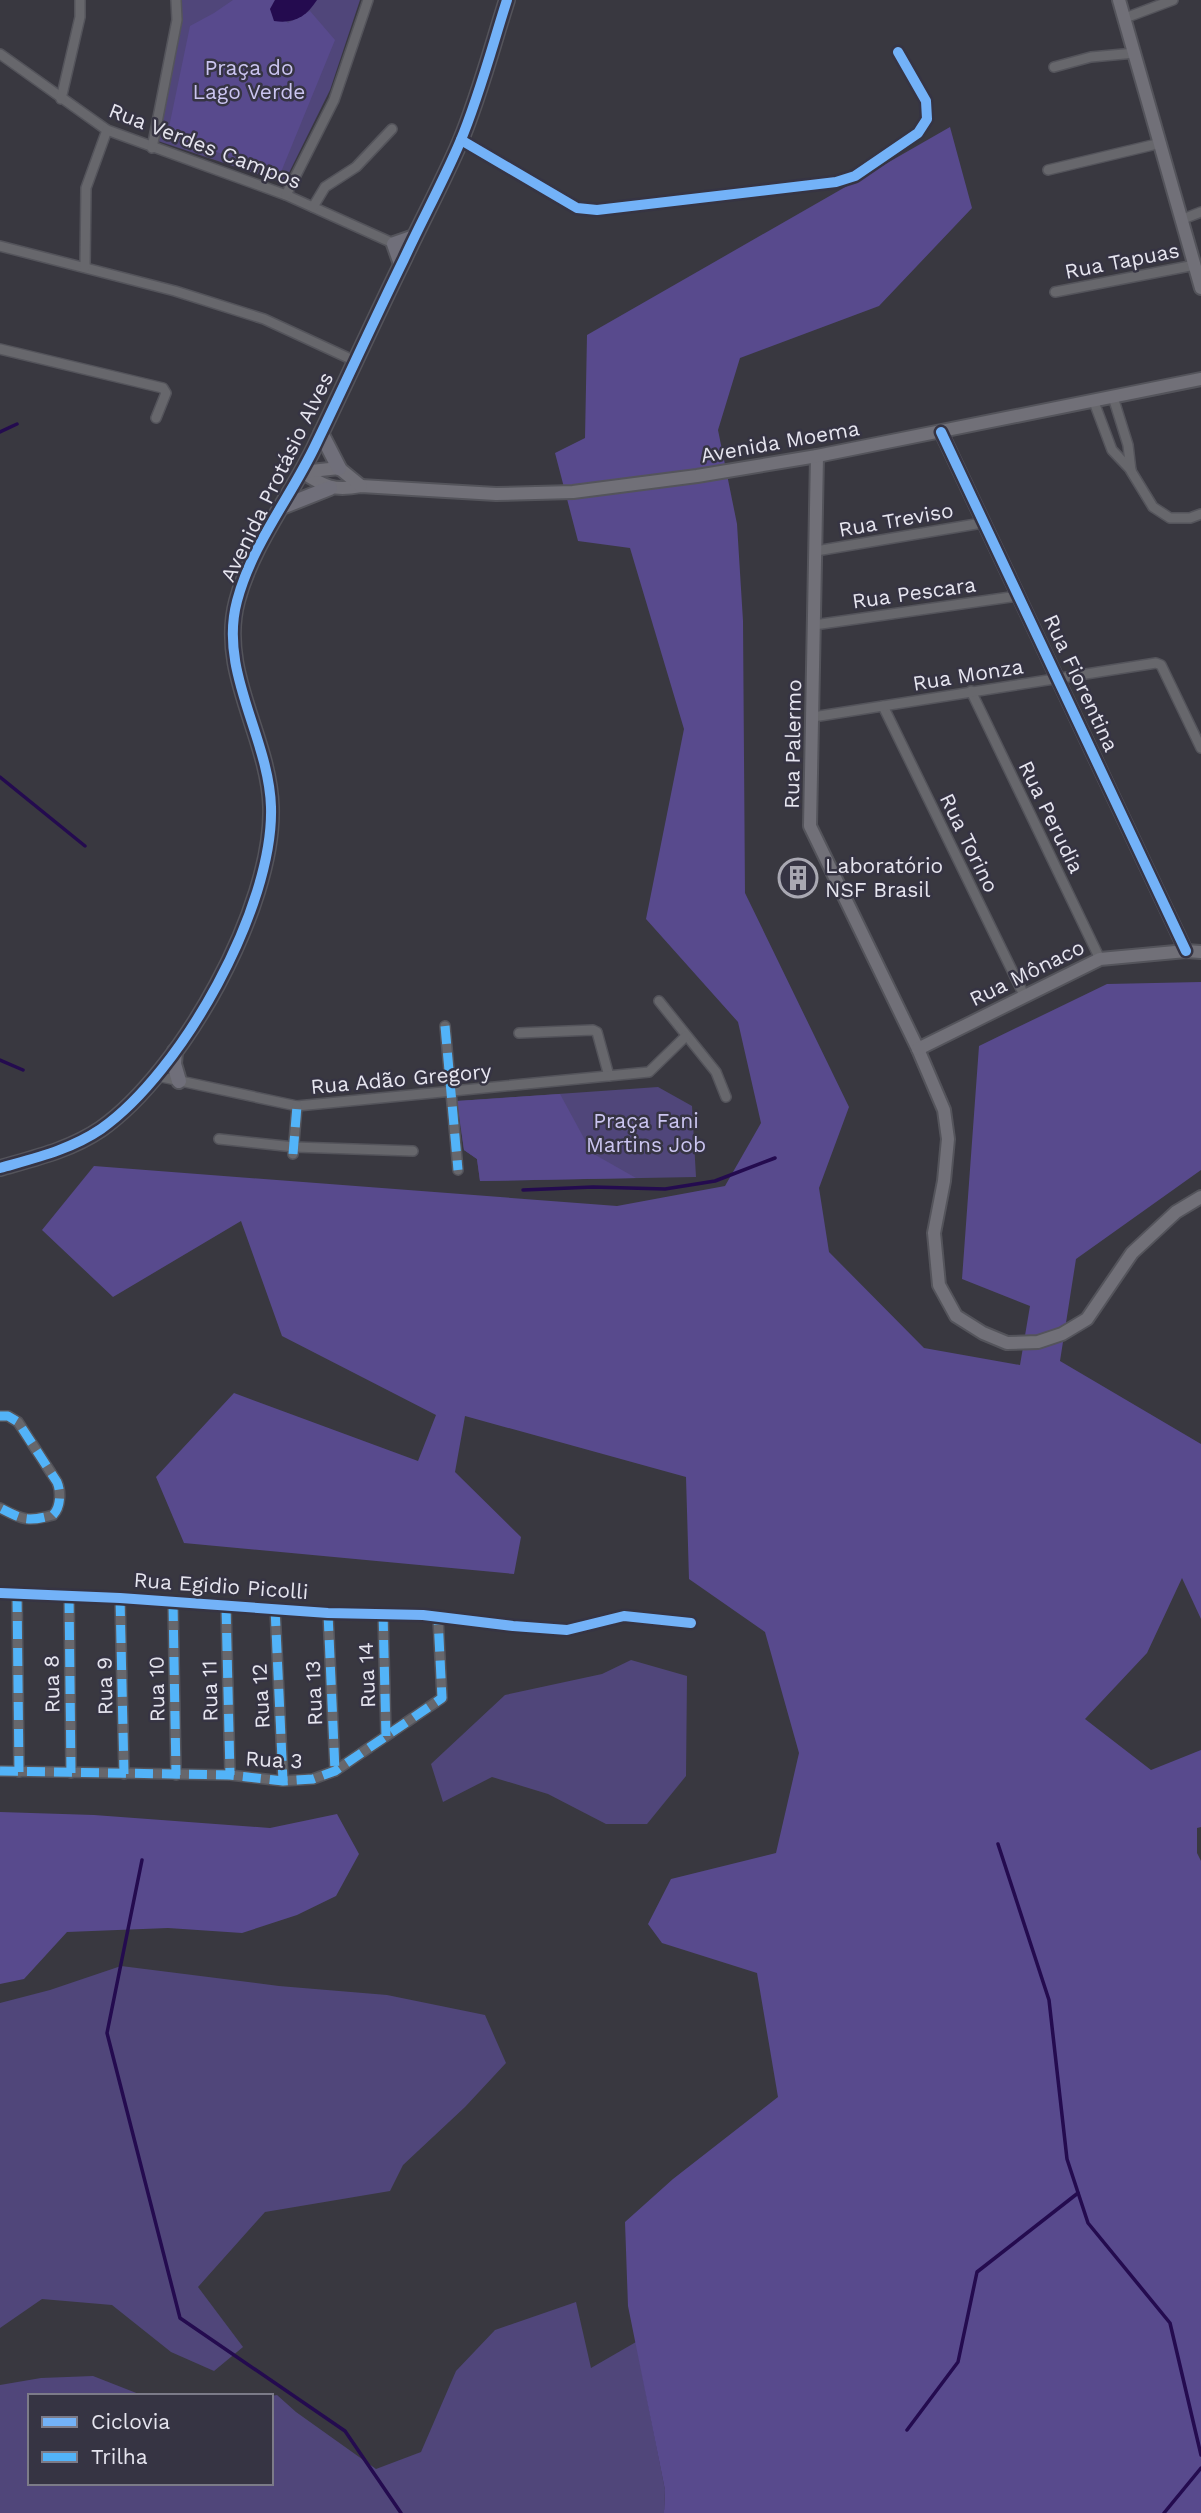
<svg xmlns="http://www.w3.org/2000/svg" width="1201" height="2513" font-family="'Work Sans',sans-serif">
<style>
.green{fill:#50467a}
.forest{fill:#584a8d}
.water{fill:#240b4f}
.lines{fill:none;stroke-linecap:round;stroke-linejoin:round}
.stream{stroke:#240b4f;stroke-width:3.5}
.street-casing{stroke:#54545b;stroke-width:12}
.secondary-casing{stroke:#54545b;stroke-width:16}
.primary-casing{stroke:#54545b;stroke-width:18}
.street{stroke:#67676c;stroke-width:9}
.secondary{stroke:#717078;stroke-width:12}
.primary{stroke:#706f7a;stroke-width:14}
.quiet{stroke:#52b3f8;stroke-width:9;stroke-dasharray:18 9;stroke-linecap:butt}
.cycleway-casing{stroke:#363443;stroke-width:15}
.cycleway{stroke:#73b2f8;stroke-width:10}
.labels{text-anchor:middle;stroke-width:5;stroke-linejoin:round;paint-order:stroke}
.park-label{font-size:21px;fill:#cbc5f0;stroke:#363443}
.street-label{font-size:21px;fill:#e6e5ef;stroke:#363443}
.poi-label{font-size:21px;fill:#e6e5ef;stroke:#363443;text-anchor:start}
</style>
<rect width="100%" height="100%" fill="#393840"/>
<g class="green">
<polygon points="182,0 360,0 330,90 284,183 158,141 182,22"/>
<polygon points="658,1087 692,1106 696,1177 480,1181 477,1159 464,1150 457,1101"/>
<polygon points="631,1660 687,1676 686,1776 647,1824 606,1824 548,1794 492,1777 443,1802 431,1764 505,1695 602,1674"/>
<polygon points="121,1966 279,1986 387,1995 485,2015 506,2063 465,2107 403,2165 390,2191 265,2212 198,2287 243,2347 214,2371 171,2352 112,2305 42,2299 0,2328 0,2003 50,1990"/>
<polygon points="576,2302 591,2368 636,2342 665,2490 664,2510 1201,2466 1201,2513 0,2513 0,2385 41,2378 93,2376 144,2396 30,2396 30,2483 271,2483 271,2396 277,2395 296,2412 376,2469 421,2452 456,2371 495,2330"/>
</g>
<g class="forest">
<polygon points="233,0 275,0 270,9 288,23 310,11 335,40 281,172 167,137 190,26 214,13"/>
<polygon points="950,127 972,208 879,306 740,358 718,430 737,524 743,621 745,893 849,1107 819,1188 829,1252 924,1348 1020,1365 1030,1306 962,1279 979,1046 1107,984 1201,982 1201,1170 1076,1259 1060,1361 1201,1444 1201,1619 1182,1578 1147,1653 1085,1719 1151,1770 1201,1750 1201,1827 1197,1828 1197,1853 1201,1861 1201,2513 664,2513 665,2490 628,2306 625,2222 673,2179 778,2097 757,1973 662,1943 648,1924 671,1879 776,1853 799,1753 765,1632 689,1579 686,1477 465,1416 455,1472 521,1537 514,1574 184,1543 156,1477 234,1393 418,1461 436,1415 282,1336 241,1221 113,1297 42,1230 94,1166 617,1206 725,1186 761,1123 738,1022 646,919 684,729 630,548 578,541 555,453 585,438 587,335"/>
<polygon points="560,1094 592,1153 636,1178 480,1181 477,1159 464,1150 457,1101"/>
<polygon points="0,1812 94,1815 270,1828 337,1814 359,1854 336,1896 297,1915 242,1933 168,1928 67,1932 24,1979 0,1984"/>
</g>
<path class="water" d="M275,0H317C306,17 294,24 274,21L270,9Z"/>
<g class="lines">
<g class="stream">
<polyline points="0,432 17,424"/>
<polyline points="0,777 85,846"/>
<polyline points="0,1060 23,1070"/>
<polyline points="523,1190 593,1187 665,1189 715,1181 775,1158"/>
<polyline points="998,1844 1049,2000 1067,2159 1088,2223 1170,2323 1201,2455"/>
<polyline points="142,1860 107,2033 180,2318 345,2431 401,2513"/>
<polyline points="907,2430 958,2362 977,2272 1078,2193"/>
<polyline points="1164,2513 1201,2468"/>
</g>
<defs>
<g id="street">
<polyline points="1125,18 1173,0"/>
<polyline points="0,54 107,130 286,195 397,245"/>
<polyline points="1054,67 1091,57 1135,53"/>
<polyline points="61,99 80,17 80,0"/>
<polyline points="461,140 577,208 597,210 836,182 855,176 918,133 927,119 926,101 898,52"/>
<polyline points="152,148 177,20 176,0"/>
<polyline points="1048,170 1161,143"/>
<polyline points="286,195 334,100 368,0"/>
<polyline points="313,207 325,187 356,167 392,129"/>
<polyline points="1183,219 1201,212"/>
<polyline points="0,246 175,291 264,319 355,361"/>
<polyline points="85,267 86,188 107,130"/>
<polyline points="1055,292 1195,265"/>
<polyline points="0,349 163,388 166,393 156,418"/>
<polyline points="1113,397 1128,445 1131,471 1153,507 1170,518 1190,518 1201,514"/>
<polyline points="1094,402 1112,450 1131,470"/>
<polyline points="816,551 982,523"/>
<polyline points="814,625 1018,596"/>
<polyline points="971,691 1100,959"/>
<polyline points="883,706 1024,995"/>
<polyline points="813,717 1156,663 1161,665 1201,748"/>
<polyline points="659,1001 716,1072 726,1097"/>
<polyline points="445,1026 458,1170"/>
<polyline points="519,1033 593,1030 597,1032 609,1076"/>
<polyline points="157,1076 297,1106 649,1072 686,1036"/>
<polyline points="219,1139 294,1147 413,1151"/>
<polyline points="293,1154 297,1106"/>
<path d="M0,1416H8L18,1422L57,1482C61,1491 61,1507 53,1515C28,1522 23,1520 0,1508"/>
<polyline points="0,1593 120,1598 328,1613 423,1615 513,1626 567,1630 624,1616 691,1623"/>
<polyline points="17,1594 19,1772"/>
<polyline points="69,1595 71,1773"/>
<polyline points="120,1598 124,1774"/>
<polyline points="173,1603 176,1775"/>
<polyline points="226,1606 230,1775"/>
<polyline points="275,1608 283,1781"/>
<polyline points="328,1613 335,1771"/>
<polyline points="383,1613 386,1736"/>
<polyline points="0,1771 230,1775 283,1781 313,1779 335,1771 442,1698 438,1618"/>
</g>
<g id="secondary">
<polyline points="1119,0 1201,288"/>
<polyline points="941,432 1186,951"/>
<polyline points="817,456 810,826 918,1049 944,1110 948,1139 944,1181 934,1233 939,1285 956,1316 983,1333 1007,1343 1038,1342 1062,1334 1087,1319 1132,1253 1176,1212 1201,1197"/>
<path d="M302,472C325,487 334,491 361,486L496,494L573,492L697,476L817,456L1201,379"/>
<polyline points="302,472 339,468 361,486"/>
<polyline points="918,1049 1100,959 1186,951 1201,952"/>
</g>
<g id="primary">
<polyline points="401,264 394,244 414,237"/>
<polyline points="321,433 339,468"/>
<polyline points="282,507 330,488"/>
<polyline points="175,1051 174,1064 179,1081"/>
<path d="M0,1168C35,1158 70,1150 101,1129C182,1072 274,907 271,807C269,737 218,672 237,601C252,544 291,497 316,444C346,382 374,320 404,259C422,220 443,182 460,142C479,97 492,47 507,0"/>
</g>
</defs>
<use href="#street" class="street-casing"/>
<use href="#secondary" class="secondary-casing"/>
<use href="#primary" class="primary-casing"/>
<use href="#street" class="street"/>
<use href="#secondary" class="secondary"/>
<use href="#primary" class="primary"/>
<g class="quiet">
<polyline points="445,1026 458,1170"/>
<polyline points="293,1154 297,1106"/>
<path d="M0,1416H8L18,1422L57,1482C61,1491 61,1507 53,1515C28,1522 23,1520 0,1508"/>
<polyline points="17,1594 19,1772"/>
<polyline points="69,1595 71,1773"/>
<polyline points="120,1598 124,1774"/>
<polyline points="173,1603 176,1775"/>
<polyline points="226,1606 230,1775"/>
<polyline points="275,1608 283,1781"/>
<polyline points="328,1613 335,1771"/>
<polyline points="383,1613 386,1736"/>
<polyline points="0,1771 230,1775 283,1781 313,1779 335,1771 442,1698 438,1618"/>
</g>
<defs>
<g id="cycleway">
<polyline points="461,140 577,208 597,210 836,182 855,176 918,133 927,119 926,101 898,52"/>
<polyline points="941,432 1186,951"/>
<path d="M0,1168C35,1158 70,1150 101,1129C182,1072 274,907 271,807C269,737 218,672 237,601C252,544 291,497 316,444C346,382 374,320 404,259C422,220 443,182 460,142C479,97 492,47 507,0"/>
<polyline points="0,1593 120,1598 328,1613 423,1615 513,1626 567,1630 624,1616 691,1623"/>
</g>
</defs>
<use href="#cycleway" class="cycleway-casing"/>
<use href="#cycleway" class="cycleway"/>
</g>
<defs>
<symbol id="building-ring" viewBox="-11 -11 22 22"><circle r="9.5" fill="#363443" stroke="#a9a8b2" stroke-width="1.5"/><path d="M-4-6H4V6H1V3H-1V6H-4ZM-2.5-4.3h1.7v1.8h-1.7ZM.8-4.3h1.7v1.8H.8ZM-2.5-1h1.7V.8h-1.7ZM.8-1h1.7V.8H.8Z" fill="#a9a8b2"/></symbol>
</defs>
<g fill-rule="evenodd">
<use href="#building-ring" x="776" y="856" width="44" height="44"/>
</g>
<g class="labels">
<g class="park-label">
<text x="249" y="75">Praça do<tspan x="249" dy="24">Lago Verde</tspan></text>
<text x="646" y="1128">Praça Fani<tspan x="646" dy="24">Martins Job</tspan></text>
</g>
<g class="street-label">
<text transform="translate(205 146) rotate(21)" y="7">Rua Verdes Campos</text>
<text transform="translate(1122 261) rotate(-11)" y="7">Rua Tapuas</text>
<text transform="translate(780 442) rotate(-10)" y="7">Avenida Moema</text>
<text transform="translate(277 477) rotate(-64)" y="7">Avenida Protásio Alves</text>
<text transform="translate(896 520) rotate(-10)" y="7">Rua Treviso</text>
<text transform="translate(914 593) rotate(-8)" y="7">Rua Pescara</text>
<text transform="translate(968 675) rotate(-9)" y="7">Rua Monza</text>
<text transform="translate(1081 683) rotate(65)" y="7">Rua Fiorentina</text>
<text transform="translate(793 744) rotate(-89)" y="7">Rua Palermo</text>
<text transform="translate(1051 817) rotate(64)" y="7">Rua Perudia</text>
<text transform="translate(969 843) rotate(64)" y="7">Rua Torino</text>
<text transform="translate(1027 973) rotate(-26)" y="7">Rua Mônaco</text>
<text transform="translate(401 1079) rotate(-5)" y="7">Rua Adão Gregory</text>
<text transform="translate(221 1586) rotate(4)" y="7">Rua Egidio Picolli</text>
<text transform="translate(367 1675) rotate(-92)" y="7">Rua 14</text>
<text transform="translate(52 1684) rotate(-91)" y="7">Rua 8</text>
<text transform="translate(105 1686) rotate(-91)" y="7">Rua 9</text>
<text transform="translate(157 1689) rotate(-91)" y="7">Rua 10</text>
<text transform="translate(210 1691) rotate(-91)" y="7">Rua 11</text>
<text transform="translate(314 1693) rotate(-92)" y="7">Rua 13</text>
<text transform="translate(261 1696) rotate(-93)" y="7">Rua 12</text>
<text transform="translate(274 1760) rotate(3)" y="7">Rua 3</text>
</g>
<g class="poi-label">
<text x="825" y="873">Laboratório<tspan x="825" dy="24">NSF Brasil</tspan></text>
</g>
</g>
<rect x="28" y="2394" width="245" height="91" fill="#363443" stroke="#7c7b88" stroke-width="2"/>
<rect x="42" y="2417" width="35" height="10" fill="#73b2f8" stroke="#7c7b88" stroke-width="2"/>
<text x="91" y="2429" font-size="21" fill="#e6e5ef">Ciclovia</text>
<rect x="42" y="2452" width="35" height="10" fill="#52b3f8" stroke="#7c7b88" stroke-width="2"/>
<text x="91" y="2464" font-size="21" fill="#e6e5ef">Trilha</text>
</svg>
